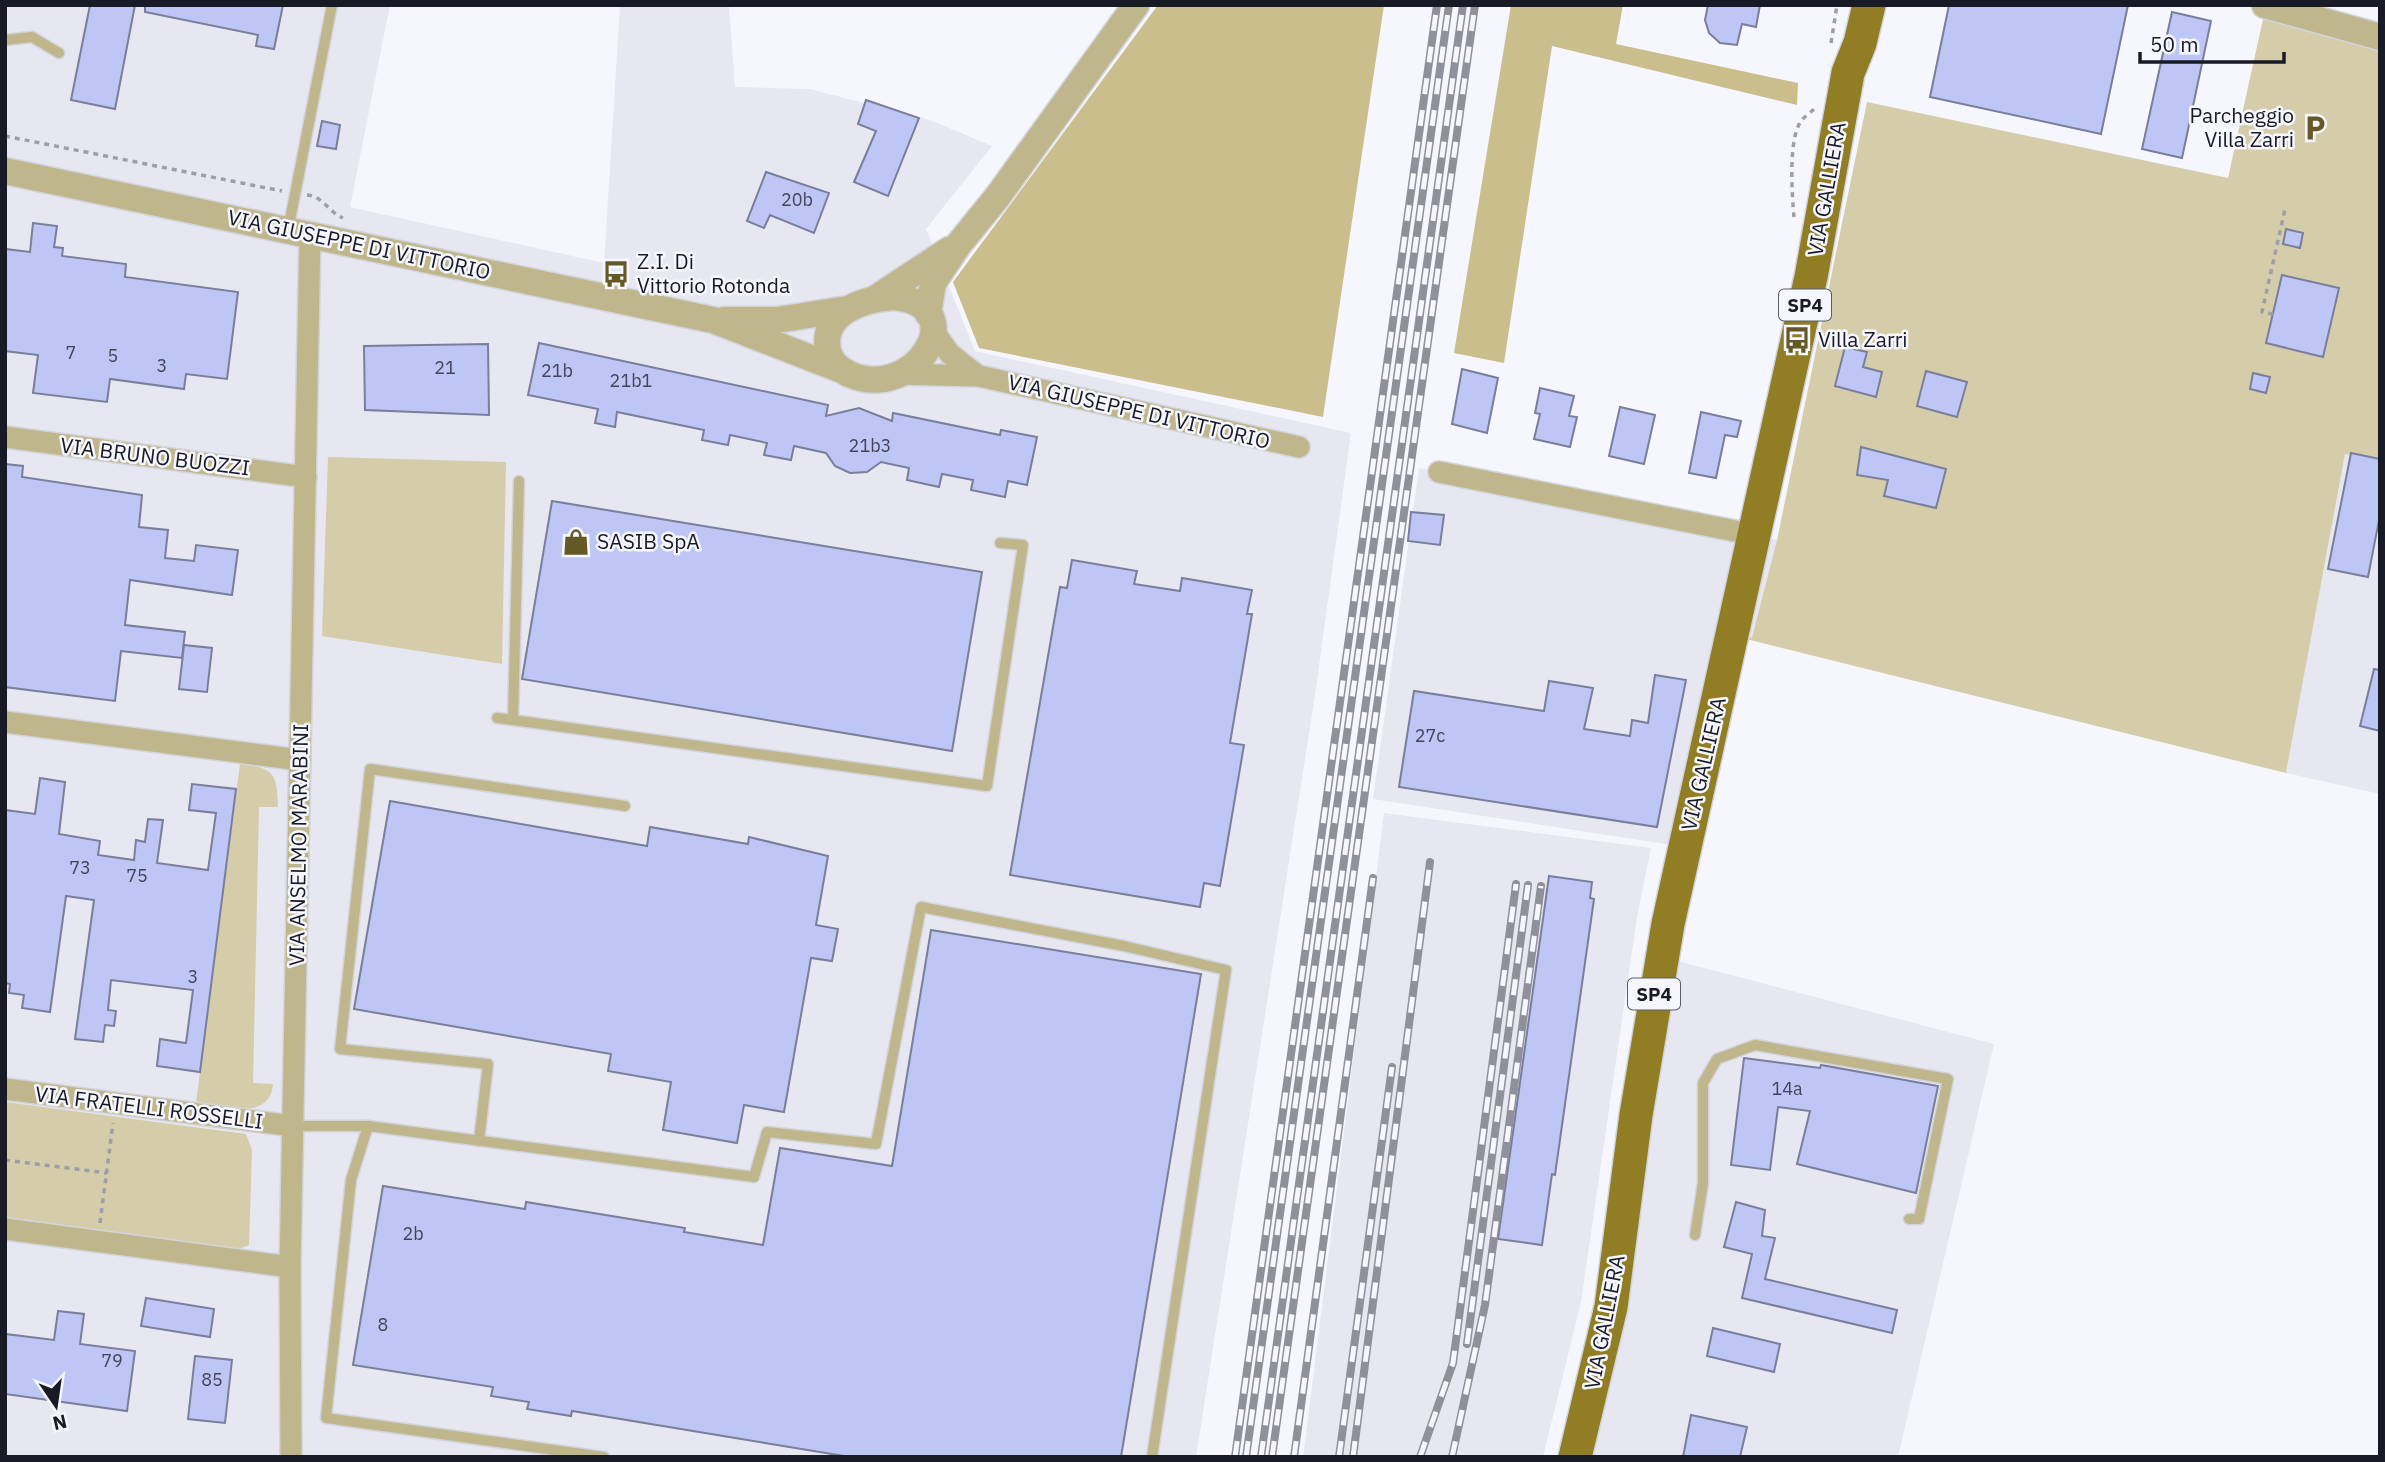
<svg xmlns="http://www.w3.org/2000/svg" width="2385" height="1462" font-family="'IBM Plex Sans',sans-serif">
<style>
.built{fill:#e6e7f0}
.green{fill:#d5ccaa}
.forest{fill:#cabe8c}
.building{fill:#bec6f5;stroke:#797e9a;stroke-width:2}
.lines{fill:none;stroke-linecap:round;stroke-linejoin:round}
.service-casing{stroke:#d2d4db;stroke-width:13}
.minor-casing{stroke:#d2d4db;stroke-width:24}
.tertiary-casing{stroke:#d2d4db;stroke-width:29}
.primary-casing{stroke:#d2d4db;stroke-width:36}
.path{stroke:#9d9ea7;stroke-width:3.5;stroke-dasharray:5 5;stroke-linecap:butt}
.service{stroke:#c0b68c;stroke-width:10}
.minor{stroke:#c0b68c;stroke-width:21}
.tertiary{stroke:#c0b68c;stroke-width:26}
.primary{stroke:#917d24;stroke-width:33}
.rail-casing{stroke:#8f9099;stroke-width:8}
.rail{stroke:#f6f7fe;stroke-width:5;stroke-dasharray:16;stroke-linecap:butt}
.labels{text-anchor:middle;stroke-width:5;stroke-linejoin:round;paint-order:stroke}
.number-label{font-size:18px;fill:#424559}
.shield{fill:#f6f7fe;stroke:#5b5c66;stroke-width:2}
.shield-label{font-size:19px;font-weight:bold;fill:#181a25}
.poi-label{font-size:21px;fill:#181a25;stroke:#f6f7fe;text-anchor:start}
.street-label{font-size:21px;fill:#181a25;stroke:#f6f7fe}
</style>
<rect width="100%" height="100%" fill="#f6f7fe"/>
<g class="built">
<polygon points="5,5 390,5 350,207 604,263 620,5 729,5 735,87 810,89 930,120 992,146 926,229 975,351 1351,433 1315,695 1196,1457 5,1457"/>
<polygon points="2345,453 2380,458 2380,794 2286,773"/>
<polygon points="1419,468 1777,540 1752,637 1746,639 1698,849 1373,799"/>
<polygon points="1384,813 1651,848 1637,917 1581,1302 1543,1457 1303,1457"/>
<polygon points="1670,959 1994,1044 1898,1457 1582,1457"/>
</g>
<g class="green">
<polygon points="2265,10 2380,37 2380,458 2345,454 2286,773 1746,639 1752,637 1777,540 1867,102 2228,178"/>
<polygon points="328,457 506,462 502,664 322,636"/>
<path d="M240,764C274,768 277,773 278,807H259L253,1083L273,1084C270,1122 222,1106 196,1103Z"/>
<polygon points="5,1102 246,1134 252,1150 249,1245 239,1249 5,1217"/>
</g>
<g class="forest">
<polygon points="1158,5 1384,5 1323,417 979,348 953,282"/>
<polygon points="1511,5 1623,5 1616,44 1798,83 1797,105 1552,46 1504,363 1454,353"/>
</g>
<g class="building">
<polygon points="90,5 135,5 115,109 71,100"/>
<polygon points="145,5 283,5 274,49 256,46 258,35 145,12"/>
<polygon points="1708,5 1760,5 1756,27 1742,24 1737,45 1720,43 1709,33 1705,20"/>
<polygon points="1949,5 2128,5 2101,134 1930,97"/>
<polygon points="2172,12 2211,21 2182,158 2142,149"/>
<polygon points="866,100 919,118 888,196 854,182 876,131 858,124"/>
<polygon points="322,121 340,125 336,149 317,146"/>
<polygon points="766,172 829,193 814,233 770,215 764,228 747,221"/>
<polygon points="33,223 57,226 54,247 63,248 62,256 126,264 125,277 238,292 227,379 186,374 184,389 110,379 107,402 33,393 38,355 5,351 5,249 30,252"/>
<polygon points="2286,229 2303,233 2300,248 2283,244"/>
<polygon points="2282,275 2339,288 2323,357 2266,343"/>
<polygon points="539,343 828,405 826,416 859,408 892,421 893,413 1000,435 1001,430 1037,437 1027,485 1008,481 1005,497 971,490 973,480 942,474 939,487 907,480 909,468 881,462 867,472 850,473 835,466 826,453 794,446 791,460 764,455 767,443 730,435 728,445 702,440 704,430 617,412 615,427 595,423 598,409 528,395"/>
<polygon points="488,344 489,415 365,410 364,346"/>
<polygon points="1845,347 1867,352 1863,367 1882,372 1876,397 1835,386"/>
<polygon points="1462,369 1498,378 1487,433 1452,424"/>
<polygon points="1926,371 1967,382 1957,417 1917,406"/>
<polygon points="2253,373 2270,377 2266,393 2250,389"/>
<polygon points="1540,388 1574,396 1569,416 1577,417 1570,447 1534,439 1540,414 1535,413"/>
<polygon points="1620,407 1655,415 1644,464 1609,456"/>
<polygon points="1701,412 1741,421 1737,437 1725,435 1716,478 1689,473"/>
<polygon points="1861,447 1946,469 1936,508 1884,496 1888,480 1857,475"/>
<polygon points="2351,453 2380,459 2380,515 2368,577 2328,569"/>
<polygon points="5,464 23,466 22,477 142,495 139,527 168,530 165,558 194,561 196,545 238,550 232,595 130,580 125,625 185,632 182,658 121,651 115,701 5,687"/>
<polygon points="552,501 982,572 952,751 522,679"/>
<polygon points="1411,512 1444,515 1440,545 1408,541"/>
<polygon points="1072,560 1137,571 1134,584 1180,591 1182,578 1252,590 1247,614 1252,614 1230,743 1244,745 1220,886 1204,883 1200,907 1010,875 1060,587 1067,588"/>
<polygon points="184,645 212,648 207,692 179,689"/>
<polygon points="2374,669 2380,670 2380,731 2360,726"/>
<polygon points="1655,675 1686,680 1657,827 1399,787 1414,691 1544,711 1549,681 1593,688 1584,729 1630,736 1632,720 1648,723"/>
<polygon points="40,778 65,782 59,834 100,841 98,855 134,860 136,840 145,842 148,819 163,820 157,863 208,870 216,813 189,810 192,784 236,789 200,1072 157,1066 160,1039 186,1043 193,990 111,980 108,1010 116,1011 114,1026 105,1025 103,1042 75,1039 94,900 66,896 50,1012 22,1008 24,995 9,993 10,984 5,983 5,810 35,814"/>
<polygon points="390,801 647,846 650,827 748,844 749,837 828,856 816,925 838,929 832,961 811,958 784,1112 744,1105 737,1143 663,1130 671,1082 608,1071 611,1054 354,1009"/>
<polygon points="1549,876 1592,882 1590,898 1594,899 1555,1175 1552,1174 1542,1245 1498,1239"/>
<polygon points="931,930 1201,974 1121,1457 850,1457 572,1411 571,1416 527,1409 529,1402 491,1396 493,1387 353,1365 383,1186 525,1209 526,1202 685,1228 684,1232 763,1245 780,1148 892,1166"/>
<polygon points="1744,1058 1820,1068 1821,1065 1938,1086 1916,1193 1797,1164 1810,1111 1778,1107 1770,1170 1731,1165"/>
<polygon points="1736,1202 1765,1210 1762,1236 1775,1238 1765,1279 1897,1310 1892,1333 1742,1298 1752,1254 1724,1247"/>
<polygon points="146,1298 214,1309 210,1337 141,1326"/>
<polygon points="58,1311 84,1314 80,1344 135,1351 127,1411 5,1394 5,1334 54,1340"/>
<polygon points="1713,1328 1780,1344 1774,1372 1707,1356"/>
<polygon points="195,1356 232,1360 225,1423 188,1419"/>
<polygon points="1691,1415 1747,1427 1740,1457 1683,1457"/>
</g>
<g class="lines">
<defs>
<g id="service">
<polyline points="5,40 32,37 59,53"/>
<polyline points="288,230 332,5"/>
<polyline points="519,481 513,720 987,786 1023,545 1000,543"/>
<polyline points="497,718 513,720"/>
<polyline points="293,1126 368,1126 754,1177 767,1132 876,1144 921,907 1124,946 1226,970 1152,1457"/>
<polyline points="368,1126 351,1180 326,1418 604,1457"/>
<polyline points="479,1141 488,1064 340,1049 370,769 625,806"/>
<polyline points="1695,1235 1703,1183 1703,1083 1717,1059 1755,1045 1948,1079 1919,1219 1909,1219"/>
</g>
<g id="minor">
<polyline points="933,330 950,354 977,375"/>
<polyline points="897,374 979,376 1299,447"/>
<polyline points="5,437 306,477"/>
<polyline points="1439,472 1755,535"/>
<polyline points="5,722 300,760"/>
<polyline points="5,1089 293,1126"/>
<polyline points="5,1229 290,1267"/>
<polyline points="291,1457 290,1267 310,234"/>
</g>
<g id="tertiary">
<polyline points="2265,5 2380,37"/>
<polyline points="5,171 713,320 839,369"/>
<path d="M894,297C976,305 915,404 849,374C839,369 831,363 828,351C820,312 864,299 894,297Z"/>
<polyline points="876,298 949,250"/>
<polyline points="928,314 933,283 959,244 998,196 1136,5"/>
<polyline points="724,320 777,320 847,309"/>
</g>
<polyline id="primary" points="1575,1457 1611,1307 1636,1115 1668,924 1811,277 1848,73 1860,43 1869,5"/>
</defs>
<use href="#service" class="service-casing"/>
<use href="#minor" class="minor-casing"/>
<use href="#tertiary" class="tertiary-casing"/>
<use href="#primary" class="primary-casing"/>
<g class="path">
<polyline points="1831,43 1837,5"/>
<polyline points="5,136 282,191"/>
<path d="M307,195C323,196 328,212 343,218"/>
<path d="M1794,217C1792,195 1788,139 1801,121C1804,117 1810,113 1814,109"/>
<polyline points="2273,314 2262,312 2285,209"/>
<polyline points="5,1160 107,1173"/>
<polyline points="100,1223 113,1123"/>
</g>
<use href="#service" class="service"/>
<use href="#minor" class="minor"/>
<use href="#tertiary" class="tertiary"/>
<use href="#primary" class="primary"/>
<defs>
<g id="rail">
<polyline points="1467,1344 1528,885"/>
<polyline points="1235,1457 1437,5"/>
<polyline points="1246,1457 1449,5"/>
<polyline points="1261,1457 1463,5"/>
<polyline points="1272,1457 1475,5"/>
<polyline points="1294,1457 1373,878"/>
<polyline points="1339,1457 1392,1067"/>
<polyline points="1353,1457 1430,862"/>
<polyline points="1420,1457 1453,1363 1516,884"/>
<polyline points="1452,1457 1485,1305 1541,886"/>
</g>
</defs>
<use href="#rail" class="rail-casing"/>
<use href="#rail" class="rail"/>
</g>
<defs>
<symbol id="parking-bare" viewBox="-9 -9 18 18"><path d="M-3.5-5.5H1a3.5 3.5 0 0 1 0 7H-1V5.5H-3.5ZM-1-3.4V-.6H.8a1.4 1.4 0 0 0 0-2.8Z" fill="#645824" stroke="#f6f7fe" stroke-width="2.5" paint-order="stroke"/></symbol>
<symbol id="bus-bare" viewBox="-9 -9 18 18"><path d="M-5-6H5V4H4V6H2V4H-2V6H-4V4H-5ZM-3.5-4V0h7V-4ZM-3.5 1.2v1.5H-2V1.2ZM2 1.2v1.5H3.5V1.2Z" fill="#645824" stroke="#f6f7fe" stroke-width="2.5" paint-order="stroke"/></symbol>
<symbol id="shop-bare" viewBox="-9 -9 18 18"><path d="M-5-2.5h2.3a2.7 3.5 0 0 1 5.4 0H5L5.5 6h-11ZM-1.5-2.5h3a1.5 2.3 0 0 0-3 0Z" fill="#645824" stroke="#f6f7fe" stroke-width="2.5" paint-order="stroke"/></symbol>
</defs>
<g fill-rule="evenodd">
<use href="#parking-bare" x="2296" y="109" width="38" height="38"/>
<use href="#bus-bare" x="597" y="255" width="38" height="38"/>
<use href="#bus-bare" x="1778" y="321" width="38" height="38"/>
<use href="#shop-bare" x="557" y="523" width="38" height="38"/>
</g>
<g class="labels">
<g class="number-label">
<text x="797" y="206">20b</text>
<text x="71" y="359">7</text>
<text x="113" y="362">5</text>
<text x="162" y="372">3</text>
<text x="445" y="374">21</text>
<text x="557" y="377">21b</text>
<text x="631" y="387">21b1</text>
<text x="870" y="452">21b3</text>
<text x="1430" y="742">27c</text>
<text x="80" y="874">73</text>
<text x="137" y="882">75</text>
<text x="193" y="983">3</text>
<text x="1787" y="1095">14a</text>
<text x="413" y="1240">2b</text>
<text x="383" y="1331">8</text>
<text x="112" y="1367">79</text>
<text x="212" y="1386">85</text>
</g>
<g class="shield">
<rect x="1779" y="289.5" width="52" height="31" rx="5"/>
<rect x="1628" y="978.5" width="52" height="31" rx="5"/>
</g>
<g class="shield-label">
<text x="1805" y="312">SP4</text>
<text x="1654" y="1001">SP4</text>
</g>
<g class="poi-label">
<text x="2294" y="123" text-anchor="end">Parcheggio<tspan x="2294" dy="24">Villa Zarri</tspan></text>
<text x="637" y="269">Z.I. Di<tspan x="637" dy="24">Vittorio Rotonda</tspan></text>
<text x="1818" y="347">Villa Zarri</text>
<text x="597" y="549">SASIB SpA</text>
</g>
<g class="street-label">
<text transform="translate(1827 189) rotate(-80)" y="7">VIA GALLIERA</text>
<text transform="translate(359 245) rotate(12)" y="7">VIA GIUSEPPE DI VITTORIO</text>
<text transform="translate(1139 412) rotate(13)" y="7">VIA GIUSEPPE DI VITTORIO</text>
<text transform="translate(155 457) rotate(7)" y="7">VIA BRUNO BUOZZI</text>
<text transform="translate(1704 764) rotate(-77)" y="7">VIA GALLIERA</text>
<text transform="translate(299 845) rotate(-89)" y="7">VIA ANSELMO MARABINI</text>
<text transform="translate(149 1108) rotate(7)" y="7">VIA FRATELLI ROSSELLI</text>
<text transform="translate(1605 1322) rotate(-79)" y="7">VIA GALLIERA</text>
</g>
</g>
<rect width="2385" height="1462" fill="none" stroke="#181a25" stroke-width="14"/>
<g transform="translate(56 1406) rotate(167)" stroke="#f6f7fe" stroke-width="5" paint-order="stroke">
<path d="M0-5L12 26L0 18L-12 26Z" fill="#181a25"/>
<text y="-10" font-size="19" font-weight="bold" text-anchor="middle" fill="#181a25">N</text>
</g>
<path d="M2140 52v10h144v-10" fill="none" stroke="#181a25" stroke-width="3.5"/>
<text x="2150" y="52" font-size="21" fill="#181a25" stroke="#f6f7fe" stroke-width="5" paint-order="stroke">50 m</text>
</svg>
